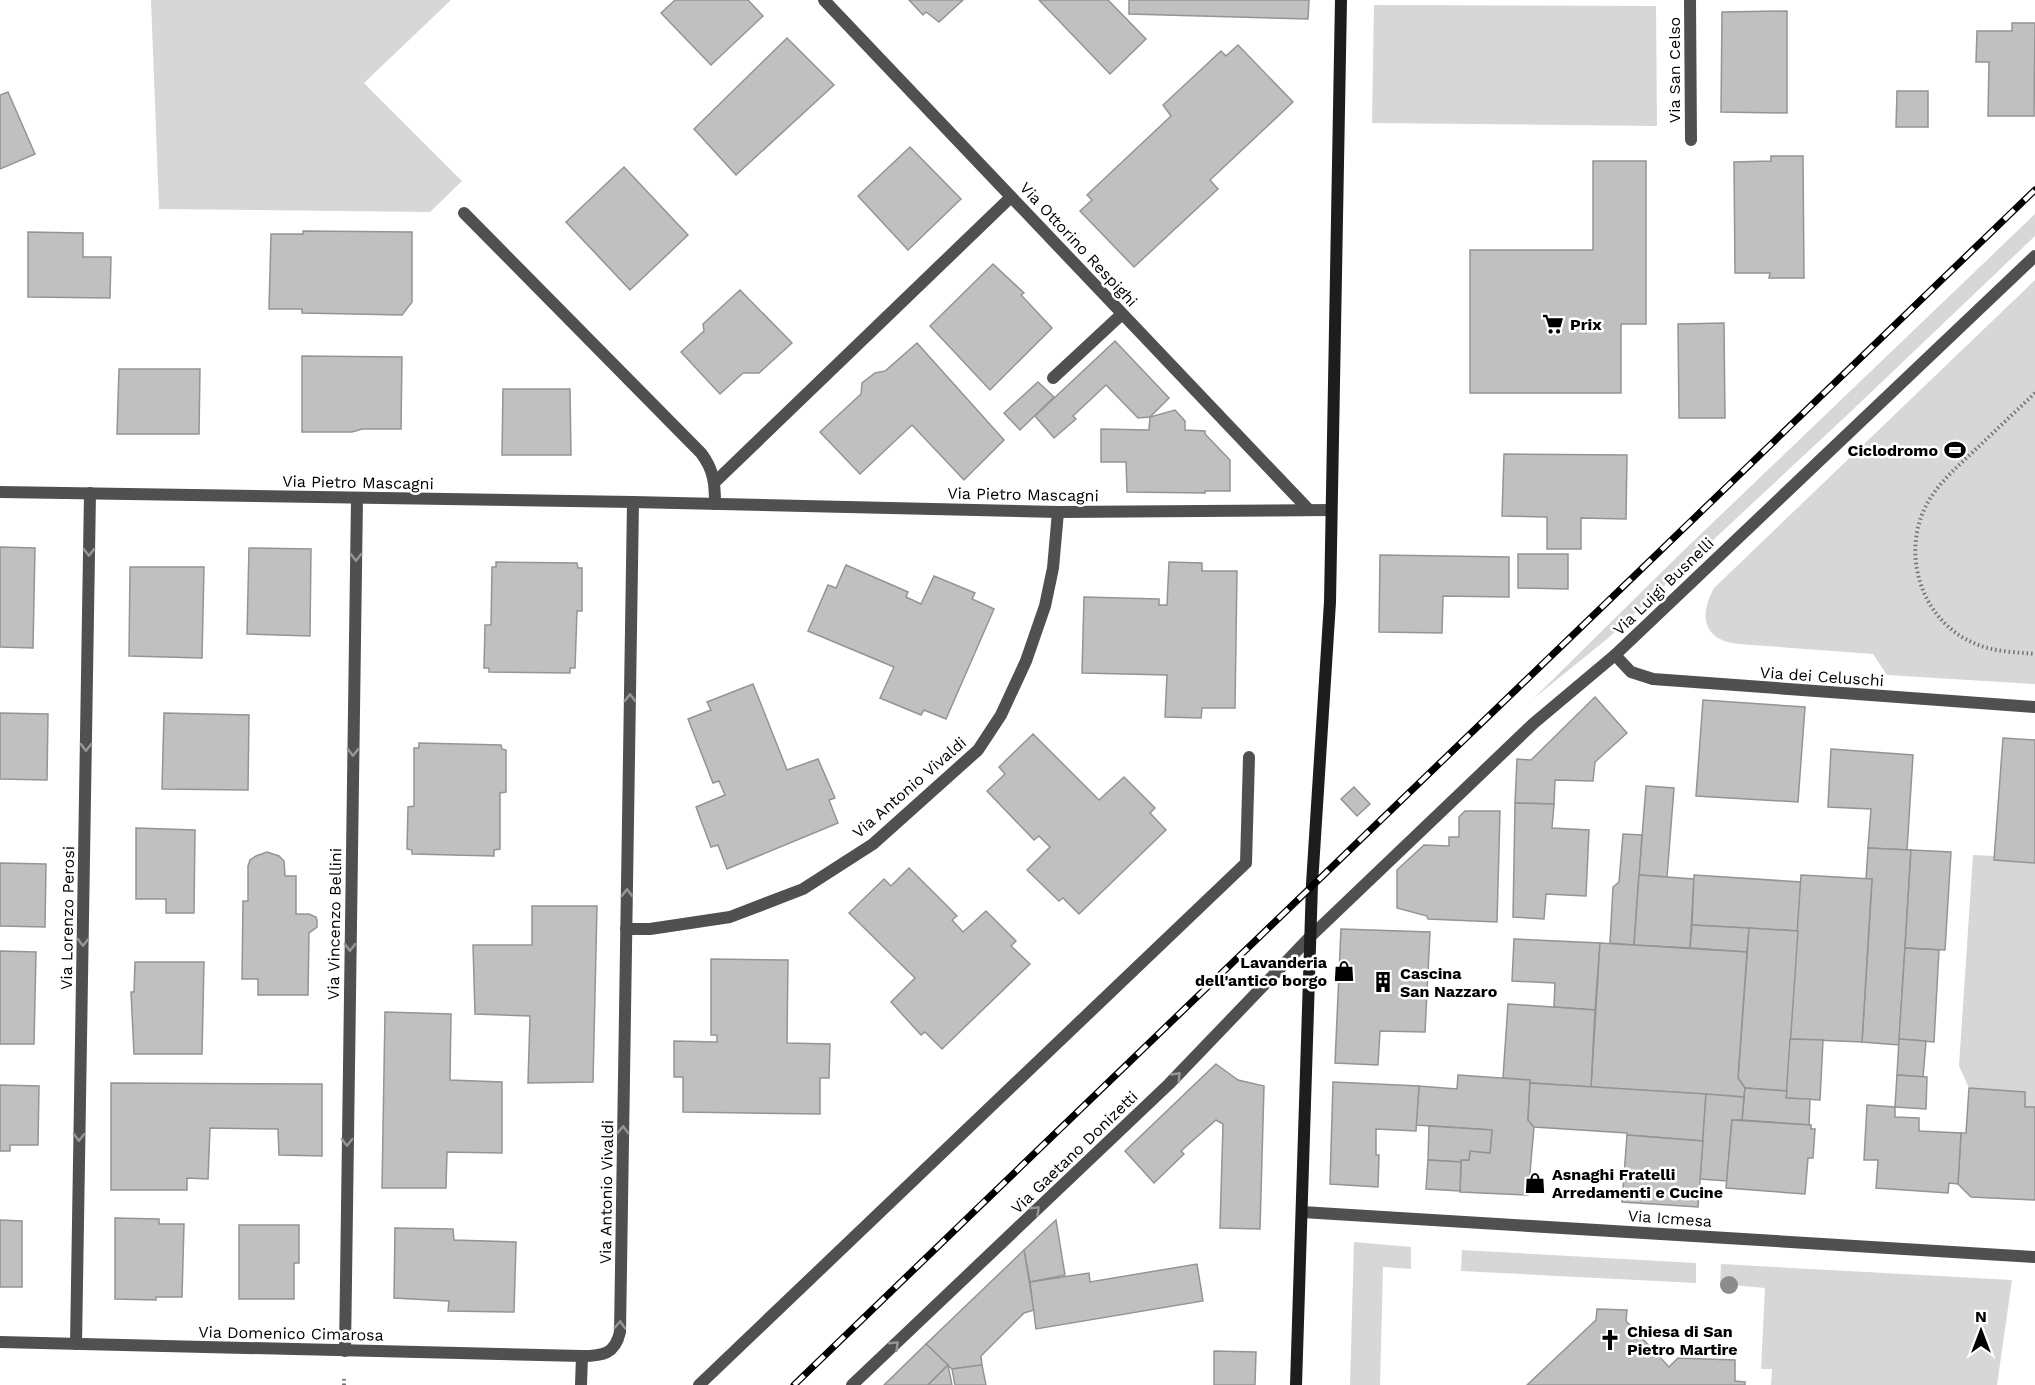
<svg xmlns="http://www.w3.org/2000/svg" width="2035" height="1385" font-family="'Work Sans',sans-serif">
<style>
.green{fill:#d7d7d7}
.building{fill:#c0c0c0;stroke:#949494;stroke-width:1.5}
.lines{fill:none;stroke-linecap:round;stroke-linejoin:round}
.path{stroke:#727272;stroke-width:4;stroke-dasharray:1.5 3;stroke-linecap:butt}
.lane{stroke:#505050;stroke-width:12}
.street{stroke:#505050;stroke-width:12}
.secondary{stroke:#1d1d1d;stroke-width:12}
.rail-casing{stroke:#000;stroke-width:7}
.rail{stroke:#fff;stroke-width:4.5;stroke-dasharray:14;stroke-linecap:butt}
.tree{fill:#8c8c8c}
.oneway{stroke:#969696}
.labels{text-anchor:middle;stroke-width:5;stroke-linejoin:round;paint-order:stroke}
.street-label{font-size:16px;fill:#000;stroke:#fff}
.poi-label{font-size:16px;font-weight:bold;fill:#000;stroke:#fff;text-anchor:start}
</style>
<rect width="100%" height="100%" fill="#fff"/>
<g class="green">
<polygon points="151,0 451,0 364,83 462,181 430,212 159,209"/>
<polygon points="1374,5 1656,6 1657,126 1372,123"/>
<polygon points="2035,214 2035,236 1844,418 1607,639 1533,699 1680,554"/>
<path d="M2035,280V684L1887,675L1873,654L1739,644C1704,641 1698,617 1714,588Z"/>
<polygon points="1973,855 1995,856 1995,860 2035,863 2035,1107 2025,1107 2025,1092 1969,1088 1959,1066"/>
<polygon points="1354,1242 1411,1247 1411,1269 1383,1267 1380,1385 1350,1385"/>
<polygon points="1462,1250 1696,1263 1696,1283 1461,1271"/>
<polygon points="1721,1264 2012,1280 1997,1385 1771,1385 1772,1369 1761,1369 1765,1288 1720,1284"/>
</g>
<g class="building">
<polygon points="675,0 748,0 763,16 711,65 661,13"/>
<polygon points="909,0 963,0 939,22 926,12 923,15"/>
<polygon points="1039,0 1108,0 1146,39 1110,74"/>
<polygon points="1129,0 1309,0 1308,19 1129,14"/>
<polygon points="1787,11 1787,113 1721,112 1722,12"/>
<polygon points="2012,23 2035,23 2034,116 1988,116 1989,62 1976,62 1977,31 2012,31"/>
<polygon points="787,38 834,85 736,175 694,129"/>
<polygon points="1238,45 1293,102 1210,180 1218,189 1134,267 1080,211 1092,200 1087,195 1171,116 1163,105 1221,51 1226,56"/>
<polygon points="1897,91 1928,91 1928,127 1896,127"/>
<polygon points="8,92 35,154 0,169 0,95"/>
<polygon points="910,147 961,199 908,250 858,196"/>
<polygon points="1771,156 1803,156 1804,278 1769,278 1770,273 1735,273 1734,162 1771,161"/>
<polygon points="1593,161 1646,161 1646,324 1621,324 1621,393 1470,393 1470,250 1593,250"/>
<polygon points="624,167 688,235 630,290 566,222"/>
<polygon points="303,231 412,232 412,302 402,315 302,313 302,309 269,309 271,234 303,234"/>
<polygon points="28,232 83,233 83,257 111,257 110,298 28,297"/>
<polygon points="993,264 1024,293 1021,295 1052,328 990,390 930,326"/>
<polygon points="740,290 792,343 759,373 743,373 720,394 681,352 704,331 703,324"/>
<polygon points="1724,323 1725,418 1679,418 1678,324"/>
<polygon points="1115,341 1169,398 1150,417 1138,418 1106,385 1073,416 1076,419 1054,438 1035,416"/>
<polygon points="917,343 1004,440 964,480 912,425 860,474 820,432 861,394 862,383 875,373 885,371"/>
<polygon points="302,356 402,357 401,429 362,429 352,432 302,432"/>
<polygon points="119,369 200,369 199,434 117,434"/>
<polygon points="1038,382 1054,397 1020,430 1004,413"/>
<polygon points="503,389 570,389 571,455 502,455"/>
<polygon points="1175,410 1185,421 1185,430 1205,431 1205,434 1230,460 1230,491 1205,491 1205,493 1127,492 1126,462 1101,462 1101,429 1149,430 1150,417"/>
<polygon points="1504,454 1627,455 1626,519 1581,518 1581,549 1547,549 1547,517 1502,516"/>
<polygon points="0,547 35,548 33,648 0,647"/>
<polygon points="249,548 311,549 310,636 247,634"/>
<polygon points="1518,554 1568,554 1568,589 1518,588"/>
<polygon points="1380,555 1509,557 1509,597 1443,596 1442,633 1379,632"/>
<polygon points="496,562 577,563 578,568 582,568 582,611 577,611 575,668 570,668 570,673 489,672 489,668 484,668 485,625 491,625 492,567 496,567"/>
<polygon points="1169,562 1202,563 1202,571 1237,571 1235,708 1202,708 1201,718 1165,717 1167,675 1082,673 1084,597 1159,599 1159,605 1167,605"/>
<polygon points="846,565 908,592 906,597 921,604 934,576 975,593 972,599 994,609 946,719 924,710 921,715 880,698 894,667 808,631 828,585 836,588"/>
<polygon points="130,567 204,567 202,658 129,656"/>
<polygon points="753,684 787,770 818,759 835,798 829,800 838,823 727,869 718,845 711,847 696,807 725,795 719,781 713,783 688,719 711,710 707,702"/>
<polygon points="1595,697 1627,733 1595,762 1593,781 1555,780 1554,804 1515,803 1517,759 1531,760"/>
<polygon points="1703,700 1805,707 1798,802 1696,796"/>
<polygon points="0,713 48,714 47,780 0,779"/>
<polygon points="164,713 249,715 248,790 162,789"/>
<polygon points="1033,734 1099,800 1124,777 1155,808 1150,813 1166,830 1079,914 1063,898 1059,901 1027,870 1050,847 1039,836 1034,840 987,791 1005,774 999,767"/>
<polygon points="2003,738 2035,740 2035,863 1994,860"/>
<polygon points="419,743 501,745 502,749 506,750 506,792 500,793 500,849 494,850 494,856 412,854 412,850 407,849 408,807 414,806 414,748 419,748"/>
<polygon points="1831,749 1913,755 1907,850 1868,848 1871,809 1828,807"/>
<polygon points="1646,786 1674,788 1667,877 1639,875"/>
<polygon points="1354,787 1370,804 1357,816 1341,799"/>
<polygon points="1515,803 1554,804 1552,828 1589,830 1586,896 1546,894 1544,919 1513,917"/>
<polygon points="1465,811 1500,811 1497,922 1428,919 1427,916 1397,908 1397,870 1424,845 1449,846 1449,837 1459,837 1459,817"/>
<polygon points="136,828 195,830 194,913 166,913 166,899 136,899"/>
<polygon points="1623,834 1642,835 1634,945 1610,943 1613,887 1619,882"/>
<polygon points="1868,848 1911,850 1899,1045 1862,1042 1872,879 1866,879"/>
<polygon points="1911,850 1951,852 1945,950 1905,948"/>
<polygon points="267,852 279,856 284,861 285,876 296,876 296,914 309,914 316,917 317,920 317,927 309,933 308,995 258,995 258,979 242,979 243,901 248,901 248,866 250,860 256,856"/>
<polygon points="0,863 46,864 45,927 0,926"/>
<polygon points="909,868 957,916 952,920 963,932 986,911 1016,941 1011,946 1030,964 942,1049 925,1032 921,1035 891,1002 915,978 849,913 884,879 891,886"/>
<polygon points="1639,875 1694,879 1690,948 1634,945"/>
<polygon points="1694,875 1801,882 1798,931 1692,925"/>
<polygon points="1801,875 1872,879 1862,1042 1790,1039"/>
<polygon points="532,906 597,906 593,1082 528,1083 530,1016 475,1014 473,945 532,945"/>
<polygon points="1692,925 1749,928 1747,952 1690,948"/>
<polygon points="1749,928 1798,931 1787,1091 1745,1088 1738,1078"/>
<polygon points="1341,929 1430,932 1425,1032 1380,1031 1378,1065 1335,1063"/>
<polygon points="1514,939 1600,943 1595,1010 1554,1007 1555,983 1512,981"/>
<polygon points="1600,943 1747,952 1738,1078 1745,1088 1744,1097 1591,1087"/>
<polygon points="1905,948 1939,950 1934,1042 1899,1039"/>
<polygon points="0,951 36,952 34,1044 0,1044"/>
<polygon points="711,959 788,960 787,1043 830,1044 829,1078 820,1078 820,1114 683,1112 683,1077 674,1077 674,1041 717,1042 717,1035 711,1035"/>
<polygon points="135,962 204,962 202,1054 134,1054 131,992 134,992"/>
<polygon points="1508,1004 1595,1010 1591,1087 1530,1083 1530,1080 1503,1078"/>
<polygon points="385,1012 451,1014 450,1080 502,1082 502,1153 447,1152 446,1188 382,1188"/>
<polygon points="1790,1039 1823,1040 1820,1100 1786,1098"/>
<polygon points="1899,1039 1926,1041 1923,1077 1897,1075"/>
<polygon points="1216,1064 1238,1080 1264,1086 1260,1229 1220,1228 1223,1124 1216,1120 1181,1151 1184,1154 1154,1183 1125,1151"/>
<polygon points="1458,1075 1530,1080 1528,1120 1534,1127 1528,1195 1460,1192 1461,1160 1469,1160 1470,1151 1490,1153 1492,1130 1416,1125 1419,1086 1457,1089"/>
<polygon points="1897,1075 1927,1077 1926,1109 1895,1107"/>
<polygon points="1333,1082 1419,1086 1416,1131 1376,1129 1376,1155 1379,1155 1378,1187 1330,1184"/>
<polygon points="111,1083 322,1084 322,1156 279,1155 278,1129 210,1128 208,1179 187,1178 187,1190 111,1190"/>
<polygon points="1530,1083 1706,1094 1703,1141 1627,1135 1627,1133 1534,1127 1528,1120"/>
<polygon points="0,1085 39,1086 38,1145 10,1145 10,1151 0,1151"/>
<polygon points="1745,1088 1787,1091 1786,1098 1810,1099 1809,1125 1742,1120"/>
<polygon points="1969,1088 2025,1092 2025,1107 2035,1107 2035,1200 1971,1197 1958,1184 1961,1133 1966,1133"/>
<polygon points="1706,1094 1744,1097 1742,1120 1732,1120 1727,1181 1700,1179"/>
<polygon points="1867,1105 1895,1107 1895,1117 1919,1118 1919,1131 1961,1133 1958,1184 1949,1183 1948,1193 1876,1188 1878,1160 1864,1160"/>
<polygon points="1732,1120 1811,1125 1811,1129 1815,1129 1813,1158 1808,1158 1805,1194 1726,1188"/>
<polygon points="1429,1126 1492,1130 1490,1153 1470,1151 1469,1160 1461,1160 1461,1162 1428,1160"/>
<polygon points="1627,1135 1703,1141 1698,1207 1622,1202"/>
<polygon points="1428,1160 1461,1162 1460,1191 1426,1189"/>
<polygon points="115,1218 159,1219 159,1224 184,1224 182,1297 156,1297 156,1300 115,1299"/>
<polygon points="0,1220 22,1221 22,1287 0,1287"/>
<polygon points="1056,1220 1065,1275 1030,1282 1024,1250"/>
<polygon points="239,1225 299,1225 299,1263 294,1263 294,1299 239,1299"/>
<polygon points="395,1228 453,1229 454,1240 516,1242 514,1312 448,1311 449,1301 394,1298"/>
<polygon points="1024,1250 1034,1310 1024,1313 981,1356 982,1365 952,1369 926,1344"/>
<polygon points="1197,1264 1203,1301 1036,1329 1030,1282 1089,1273 1090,1282"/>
<polygon points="1597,1309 1627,1310 1626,1321 1669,1367 1678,1358 1735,1360 1735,1381 1745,1382 1745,1385 1527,1385 1596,1320"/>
<polygon points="926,1344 948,1365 928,1385 884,1385"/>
<polygon points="1214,1351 1256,1352 1255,1385 1214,1385"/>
<polygon points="948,1365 952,1385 928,1385"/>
<polygon points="982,1365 986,1385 955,1385 952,1369"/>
</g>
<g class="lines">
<g class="path">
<path d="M2035,393C2015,412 1995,431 1975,450C1959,465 1943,479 1931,497C1898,548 1919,621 1976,644C1994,652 2016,652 2035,654"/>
<polyline points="344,1385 344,1376"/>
</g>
<g class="lane">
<polyline points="1053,378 1122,314"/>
<polyline points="626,929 650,929 730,917 803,889 873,844 978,750 1001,715 1026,661 1045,606 1053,568 1058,512"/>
<polyline points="581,1385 582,1356"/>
<polyline points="699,1385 1246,863 1249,757"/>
</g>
<g class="street">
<polyline points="824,0 1309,510"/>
<polyline points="1690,0 1691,140"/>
<path d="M464,213L701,453C714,470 715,484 715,504"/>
<polyline points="715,482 1011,197"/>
<polyline points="0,492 633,502 1058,512 1331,510"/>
<polyline points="1615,655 1631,672 1653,679 2035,707"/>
<polyline points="1302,1212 2035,1257"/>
<path d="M0,1342L582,1356C603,1356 615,1354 620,1332L633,502"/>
<polyline points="76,1344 90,493"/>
<polyline points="345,1351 357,498"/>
<polyline points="852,1385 1169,1084 1311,936 1534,723 1615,655 2035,256"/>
</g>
<polyline class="secondary" points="1296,1385 1312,884 1330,602 1341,0"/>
<defs>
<polyline id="rail" points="794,1385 2035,190"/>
</defs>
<use href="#rail" class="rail-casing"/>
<use href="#rail" class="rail"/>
</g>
<circle class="tree" cx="1729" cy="1285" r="9"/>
<defs><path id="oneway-chevron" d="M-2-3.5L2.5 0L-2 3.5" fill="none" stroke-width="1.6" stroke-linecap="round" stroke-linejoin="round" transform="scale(1.5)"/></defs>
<g class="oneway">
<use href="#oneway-chevron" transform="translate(89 552) rotate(91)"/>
<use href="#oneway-chevron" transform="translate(356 557) rotate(91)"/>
<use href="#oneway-chevron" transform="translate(630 698) rotate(-89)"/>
<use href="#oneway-chevron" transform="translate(86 747) rotate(91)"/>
<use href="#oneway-chevron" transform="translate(353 752) rotate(91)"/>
<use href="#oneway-chevron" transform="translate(627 893) rotate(-89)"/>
<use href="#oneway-chevron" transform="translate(83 942) rotate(91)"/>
<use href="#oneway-chevron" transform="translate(350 947) rotate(91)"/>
<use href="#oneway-chevron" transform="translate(1177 1076) rotate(-46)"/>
<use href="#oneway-chevron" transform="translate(623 1130) rotate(-89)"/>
<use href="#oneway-chevron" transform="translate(79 1137) rotate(91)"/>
<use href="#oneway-chevron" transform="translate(347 1142) rotate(91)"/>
<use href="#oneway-chevron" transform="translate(1036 1210) rotate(-44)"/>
<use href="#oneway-chevron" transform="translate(620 1325) rotate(-87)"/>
<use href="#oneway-chevron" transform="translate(895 1345) rotate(-44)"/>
</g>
<defs>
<symbol id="supermarket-bare" viewBox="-9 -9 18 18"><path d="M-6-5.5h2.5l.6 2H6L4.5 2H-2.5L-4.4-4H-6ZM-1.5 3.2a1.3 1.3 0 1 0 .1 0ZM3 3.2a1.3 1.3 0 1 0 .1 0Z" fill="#000" stroke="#fff" stroke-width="2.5" paint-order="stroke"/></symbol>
<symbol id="stadium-bare" viewBox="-9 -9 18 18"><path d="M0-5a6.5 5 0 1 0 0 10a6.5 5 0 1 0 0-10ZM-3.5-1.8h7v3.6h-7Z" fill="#000" stroke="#fff" stroke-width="2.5" paint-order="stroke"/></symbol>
<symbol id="shop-bare" viewBox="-9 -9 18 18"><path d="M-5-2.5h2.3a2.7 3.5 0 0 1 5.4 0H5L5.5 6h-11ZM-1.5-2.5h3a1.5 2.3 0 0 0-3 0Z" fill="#000" stroke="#fff" stroke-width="2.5" paint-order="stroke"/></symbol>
<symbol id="building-bare" viewBox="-9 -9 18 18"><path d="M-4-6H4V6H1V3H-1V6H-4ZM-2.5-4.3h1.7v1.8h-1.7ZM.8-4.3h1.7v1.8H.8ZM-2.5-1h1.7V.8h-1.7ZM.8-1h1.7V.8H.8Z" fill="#000" stroke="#fff" stroke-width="2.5" paint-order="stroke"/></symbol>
<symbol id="church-bare" viewBox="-9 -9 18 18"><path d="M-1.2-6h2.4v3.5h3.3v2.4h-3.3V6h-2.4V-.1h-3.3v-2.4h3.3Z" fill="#000" stroke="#fff" stroke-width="2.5" paint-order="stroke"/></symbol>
</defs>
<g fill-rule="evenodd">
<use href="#supermarket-bare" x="1538" y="309" width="30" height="30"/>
<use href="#stadium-bare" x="1940" y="435" width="30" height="30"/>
<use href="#shop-bare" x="1329" y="956" width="30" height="30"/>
<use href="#building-bare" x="1368" y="967" width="30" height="30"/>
<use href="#shop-bare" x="1520" y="1168" width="30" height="30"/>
<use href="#church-bare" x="1595" y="1325" width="30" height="30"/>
</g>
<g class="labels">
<g class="street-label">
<text transform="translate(1674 70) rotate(-90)" y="6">Via San Celso</text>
<text transform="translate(1079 244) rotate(47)" y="6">Via Ottorino Respighi</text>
<text transform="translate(358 482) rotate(1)" y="6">Via Pietro Mascagni</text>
<text transform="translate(1023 494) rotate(1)" y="6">Via Pietro Mascagni</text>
<text transform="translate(1663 586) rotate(-44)" y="6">Via Luigi Busnelli</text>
<text transform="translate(1822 676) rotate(4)" y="6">Via dei Celuschi</text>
<text transform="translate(909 787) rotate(-41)" y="6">Via Antonio Vivaldi</text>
<text transform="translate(67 918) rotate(-89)" y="6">Via Lorenzo Perosi</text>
<text transform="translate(334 924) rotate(-89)" y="6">Via Vincenzo Bellini</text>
<text transform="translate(1074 1152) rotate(-44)" y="6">Via Gaetano Donizetti</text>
<text transform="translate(606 1192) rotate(-89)" y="6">Via Antonio Vivaldi</text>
<text transform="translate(1670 1218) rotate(4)" y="6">Via Icmesa</text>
<text transform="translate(291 1333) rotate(1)" y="6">Via Domenico Cimarosa</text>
</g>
<g class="poi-label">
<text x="1570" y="330">Prix</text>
<text x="1938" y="456" text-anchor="end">Ciclodromo</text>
<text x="1327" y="968" text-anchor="end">Lavanderia<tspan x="1327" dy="18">dell'antico borgo</tspan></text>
<text x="1400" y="979">Cascina<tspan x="1400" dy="18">San Nazzaro</tspan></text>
<text x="1552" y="1180">Asnaghi Fratelli<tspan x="1552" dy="18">Arredamenti e Cucine</tspan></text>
<text x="1627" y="1337">Chiesa di San<tspan x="1627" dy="18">Pietro Martire</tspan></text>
</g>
</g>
<g transform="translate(1981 1331)" stroke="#ffffff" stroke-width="4.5" paint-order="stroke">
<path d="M0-4.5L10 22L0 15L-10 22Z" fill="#000000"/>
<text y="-9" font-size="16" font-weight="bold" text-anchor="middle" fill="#000000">N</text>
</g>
</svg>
